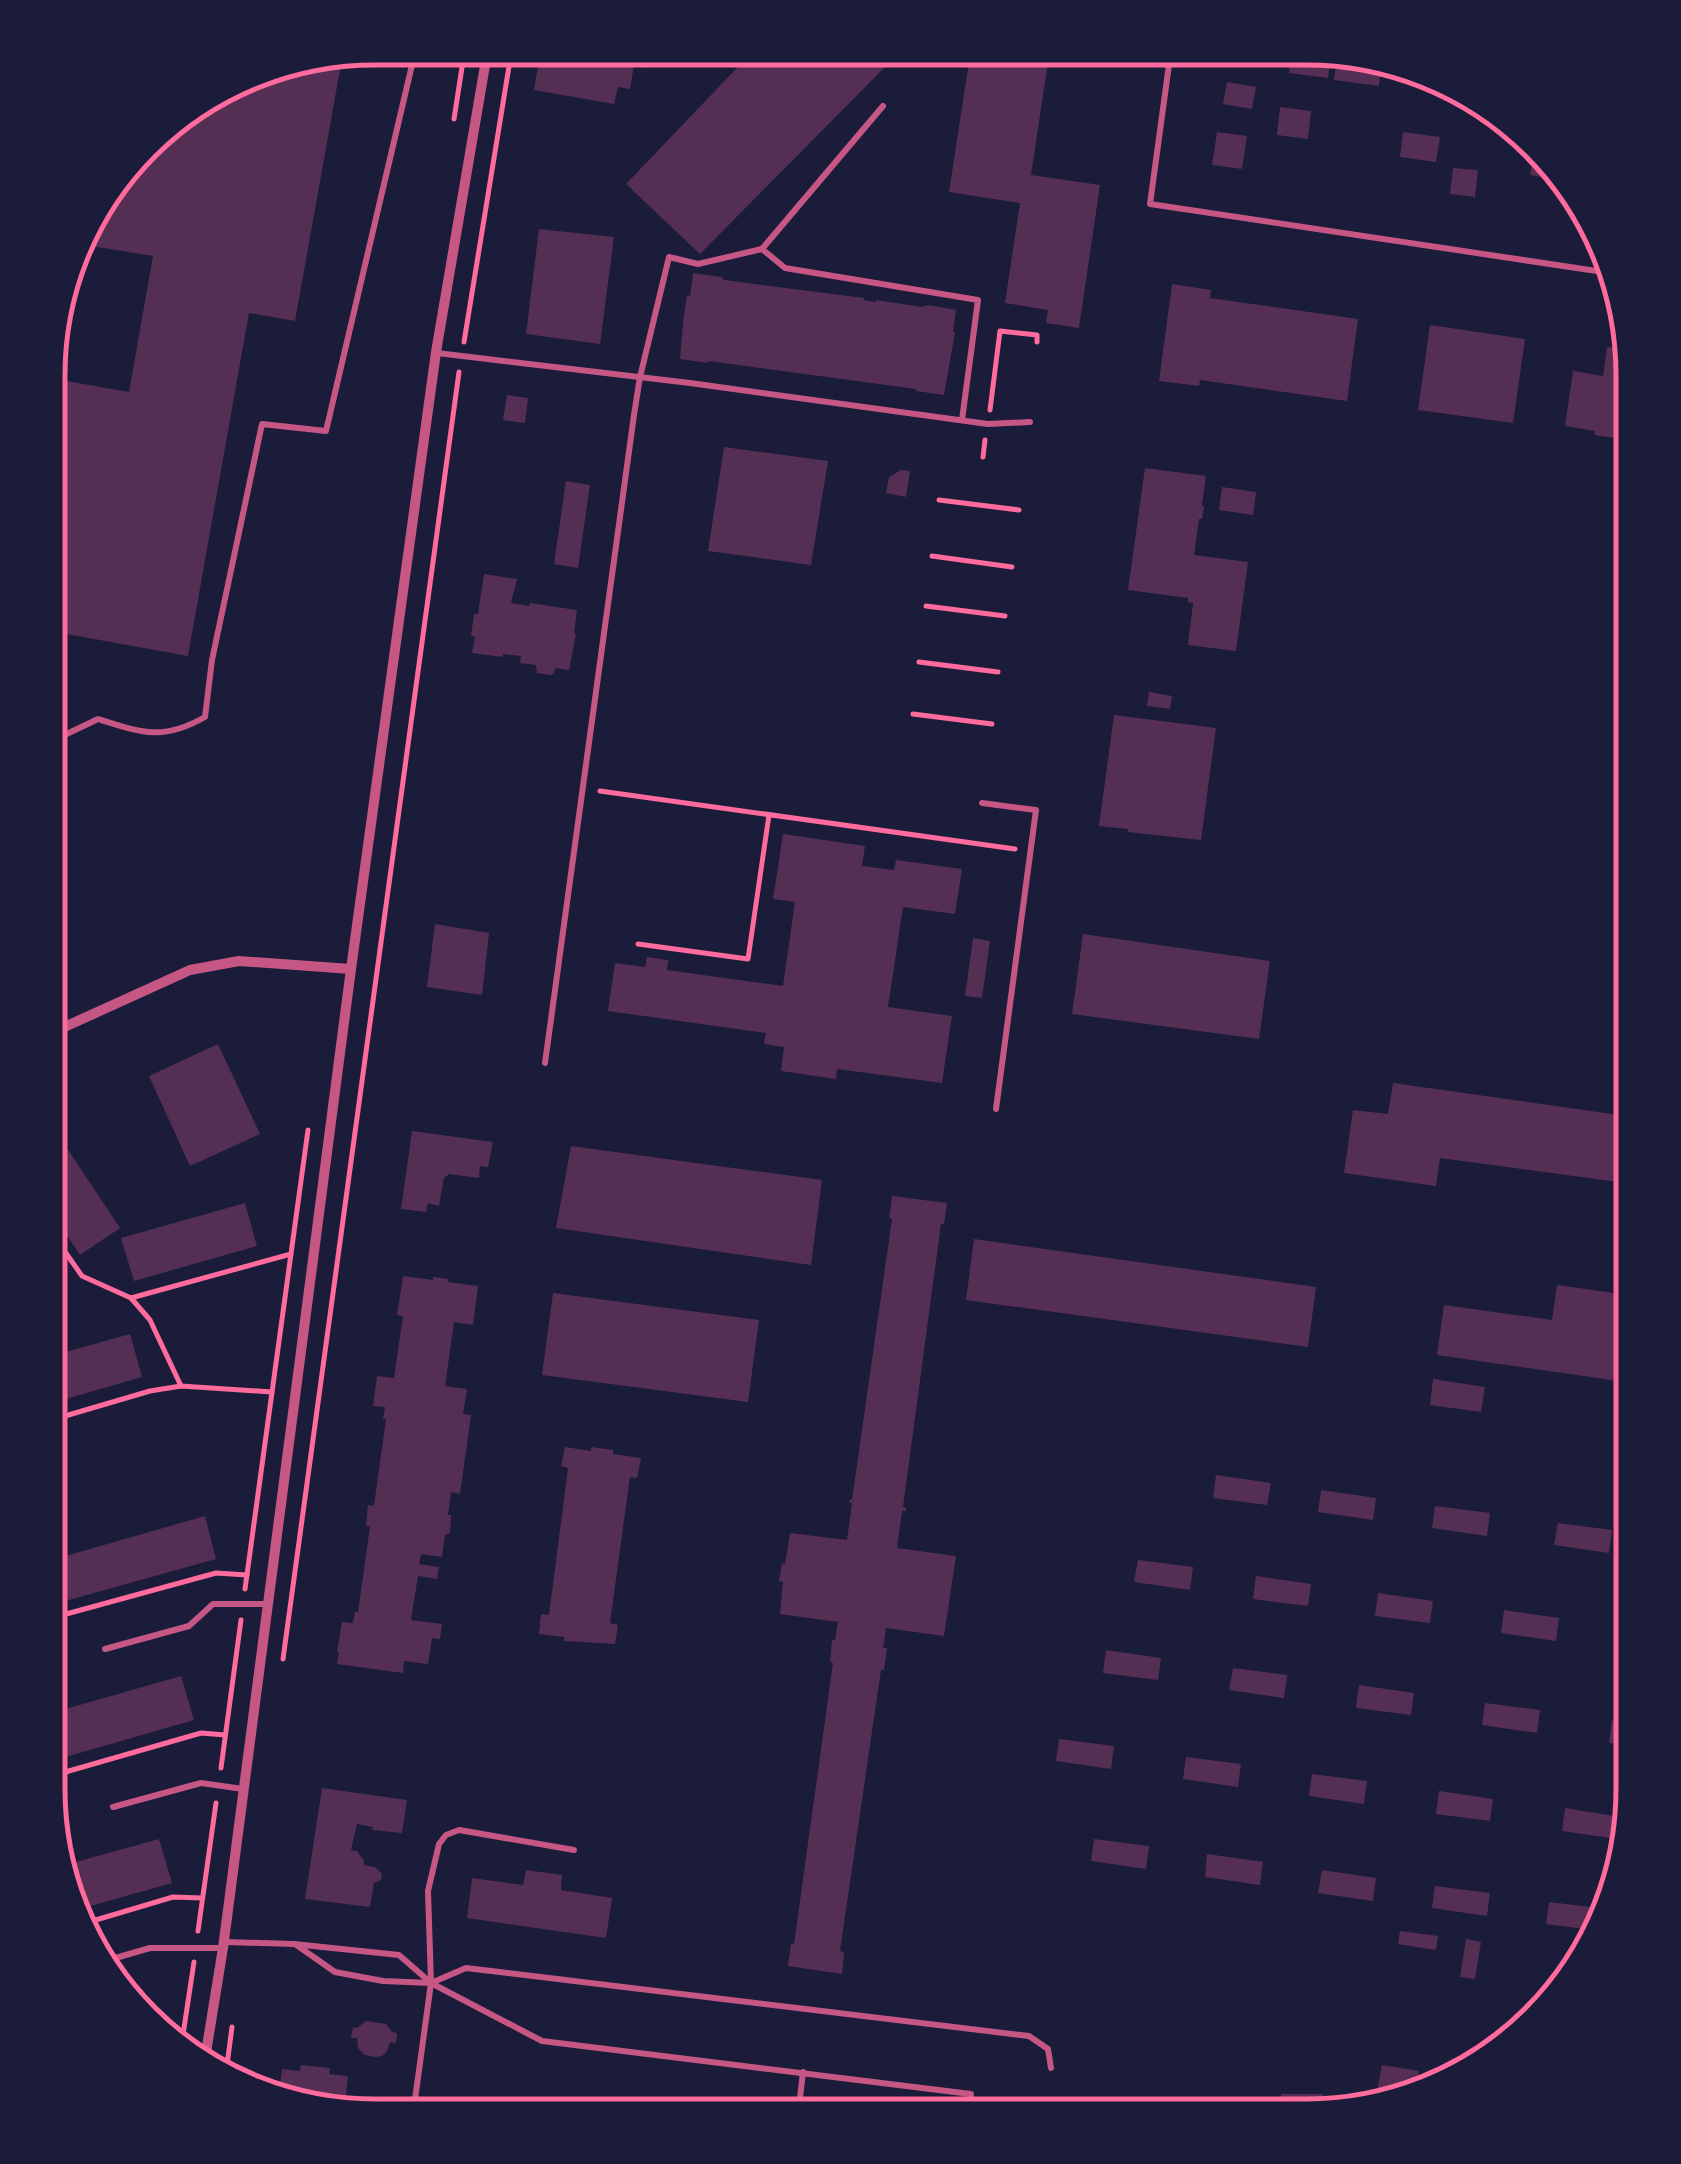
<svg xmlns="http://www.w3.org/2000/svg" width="1681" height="2164" font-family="Cabin,sans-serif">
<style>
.building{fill:#542f53}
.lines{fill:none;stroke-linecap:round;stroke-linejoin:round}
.path{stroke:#ff6b9d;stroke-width:5}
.service{stroke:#c65784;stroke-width:6}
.minor{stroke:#c65784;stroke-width:10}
.rim{fill:none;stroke:#ff6b9d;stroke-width:5}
</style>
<rect width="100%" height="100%" fill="#1b1b3a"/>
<g class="building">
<polygon points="541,48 651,48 651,54 648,68 634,65 630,89 618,87 614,104 534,90"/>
<polygon points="755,49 893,49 898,54 700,254 626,184"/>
<polygon points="971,49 1050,49 1031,175 1100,185 1079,328 1046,323 1048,310 1005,303 1020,203 949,192"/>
<polygon points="1291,50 1331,53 1328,78 1289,73"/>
<polygon points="1338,50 1350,51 1381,64 1379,86 1334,80"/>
<polygon points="343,53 295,321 249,313 188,656 50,631 50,407 55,379 129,392 153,256 91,246 99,202 160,128 269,65"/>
<polygon points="1227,82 1256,87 1252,109 1223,104"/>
<polygon points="1280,107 1311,111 1308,139 1277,135"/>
<polygon points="1217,132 1247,136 1242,169 1212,165"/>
<polygon points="1403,132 1440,137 1436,162 1400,157"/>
<polygon points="1534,150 1558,180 1530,175"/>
<polygon points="1453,168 1478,170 1475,197 1450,194"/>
<polygon points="539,229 614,237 600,344 526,334"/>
<polygon points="693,273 721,277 724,280 864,298 864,300 876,302 876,300 922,307 928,305 956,310 953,332 955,332 944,395 916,391 916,389 709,361 708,363 680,359 683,323 687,295 690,296"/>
<polygon points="1172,284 1211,290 1210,298 1358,319 1347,401 1200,380 1199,386 1159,381"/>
<polygon points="1430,325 1525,339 1513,423 1418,410"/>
<polygon points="1607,347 1628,350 1633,375 1633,441 1595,435 1595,431 1565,426 1573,371 1603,376"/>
<polygon points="507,395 528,398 525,423 503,420"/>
<polygon points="724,447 828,461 811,565 708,551"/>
<polygon points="1145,468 1206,476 1202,505 1204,507 1202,519 1199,519 1194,555 1248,562 1236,651 1188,645 1193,603 1188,602 1188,598 1128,590"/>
<polygon points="901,470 910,471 906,497 886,493 889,477"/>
<polygon points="566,481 590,485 578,568 554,564"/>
<polygon points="1222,487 1256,492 1253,515 1219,510"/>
<polygon points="484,574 517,579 511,603 529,606 530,603 577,610 574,633 576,634 569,670 555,668 554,673 551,675 537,673 536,665 520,663 521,656 503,654 503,657 472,653 475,637 471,636 474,614 478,614"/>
<polygon points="1149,692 1172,696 1170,709 1147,706"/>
<polygon points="1114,715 1216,728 1201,840 1128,832 1128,829 1099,826"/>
<polygon points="783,834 865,846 862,866 894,870 896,860 962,869 955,914 903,907 888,1007 952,1016 942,1083 837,1069 836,1079 781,1071 784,1047 764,1044 766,1033 608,1011 615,963 645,967 647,957 668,960 667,970 783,986 795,902 773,899"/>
<polygon points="435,924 489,933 482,995 427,987"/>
<polygon points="1083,934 1270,961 1259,1039 1072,1014"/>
<polygon points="973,938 990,941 982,998 965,996"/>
<polygon points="218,1044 260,1134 190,1166 149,1076"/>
<polygon points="1393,1083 1633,1117 1633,1184 1440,1158 1436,1186 1344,1173 1353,1110 1388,1114"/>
<polygon points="49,1121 120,1228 80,1255 49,1208"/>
<polygon points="412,1131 493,1142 488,1167 480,1166 479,1178 449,1174 444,1178 439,1206 428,1203 426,1212 401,1209"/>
<polygon points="571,1146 822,1180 811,1265 556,1228"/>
<polygon points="892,1196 947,1203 944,1224 941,1224 903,1507 906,1508 906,1511 902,1511 897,1548 956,1556 944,1636 886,1628 883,1648 887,1648 884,1670 881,1670 840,1951 844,1952 842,1974 788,1966 791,1944 794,1944 833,1663 830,1662 832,1640 835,1640 838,1622 780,1614 783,1582 779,1581 782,1563 785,1564 790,1533 847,1540 852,1503 849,1503 850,1499 852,1500 892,1219 889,1218"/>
<polygon points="245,1203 257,1246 134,1281 121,1238"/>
<polygon points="974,1239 1316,1287 1308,1347 966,1300"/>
<polygon points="403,1276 433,1280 433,1277 448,1279 448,1282 478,1286 473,1325 454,1322 445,1386 467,1389 463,1414 471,1415 460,1494 451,1492 448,1515 451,1515 451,1519 450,1533 445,1535 442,1557 421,1554 419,1564 439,1567 437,1579 418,1576 411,1620 442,1624 440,1639 432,1638 428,1664 404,1661 403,1673 337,1664 339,1652 337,1651 342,1622 353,1623 355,1612 358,1612 370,1526 366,1526 368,1505 374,1506 386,1419 383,1419 385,1407 373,1406 377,1376 394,1378 403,1316 397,1315"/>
<polygon points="1557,1285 1621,1294 1617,1329 1633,1331 1633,1383 1437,1355 1444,1305 1552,1320"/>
<polygon points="553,1293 759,1320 748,1402 542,1375"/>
<polygon points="130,1334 142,1377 48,1404 48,1357"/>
<polygon points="1433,1379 1485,1387 1481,1412 1430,1405"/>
<polygon points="565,1447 591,1451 591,1447 613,1450 613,1454 641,1458 637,1478 630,1477 610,1623 618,1625 615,1644 564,1641 564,1637 539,1634 541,1614 549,1615 568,1468 561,1466"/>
<polygon points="1216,1475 1271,1483 1267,1505 1213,1498"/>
<polygon points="1321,1490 1376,1498 1373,1520 1318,1512"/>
<polygon points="1435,1506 1490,1513 1487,1536 1432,1528"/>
<polygon points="205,1516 216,1559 51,1605 48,1600 48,1561"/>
<polygon points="1558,1523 1612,1530 1609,1553 1554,1545"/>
<polygon points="1138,1560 1193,1567 1190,1590 1134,1582"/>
<polygon points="1256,1576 1311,1584 1308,1606 1253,1599"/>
<polygon points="1378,1593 1433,1601 1430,1623 1375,1616"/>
<polygon points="1504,1610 1559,1618 1556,1641 1501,1633"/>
<polygon points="1106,1650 1161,1658 1158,1680 1103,1673"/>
<polygon points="1233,1668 1287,1675 1284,1698 1229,1690"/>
<polygon points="181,1676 194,1720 48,1762 48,1714"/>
<polygon points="1359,1685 1414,1693 1411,1715 1356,1708"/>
<polygon points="1485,1703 1540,1710 1537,1733 1482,1725"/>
<polygon points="1612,1720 1633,1723 1633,1746 1609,1743"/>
<polygon points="1059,1739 1114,1746 1111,1769 1056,1761"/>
<polygon points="1186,1757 1241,1764 1238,1787 1183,1779"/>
<polygon points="1312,1774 1367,1781 1364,1804 1309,1796"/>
<polygon points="322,1788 407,1800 402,1833 372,1830 373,1827 357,1824 351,1850 357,1851 364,1861 364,1865 375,1867 382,1874 381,1880 374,1883 370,1907 305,1899"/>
<polygon points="1439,1791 1493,1799 1490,1821 1436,1814"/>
<polygon points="1565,1808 1620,1817 1617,1839 1562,1831"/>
<polygon points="159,1839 172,1883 76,1910 65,1865"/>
<polygon points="1094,1839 1149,1846 1146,1869 1091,1861"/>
<polygon points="1207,1854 1263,1862 1260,1885 1205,1877"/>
<polygon points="526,1870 562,1875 561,1890 612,1898 606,1938 467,1918 472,1878 523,1885"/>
<polygon points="1322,1870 1376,1878 1373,1901 1318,1893"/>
<polygon points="1435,1886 1490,1893 1487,1916 1432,1908"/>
<polygon points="1549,1902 1599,1908 1592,1930 1546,1924"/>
<polygon points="1400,1931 1438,1936 1436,1950 1398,1944"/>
<polygon points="1466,1939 1481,1942 1475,1979 1460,1977"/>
<polygon points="366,2021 386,2024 392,2032 397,2033 396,2043 390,2042 387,2051 382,2056 375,2057 365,2055 358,2048 357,2038 351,2038 353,2027 357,2028"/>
<polygon points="301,2065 330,2068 329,2074 348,2076 344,2114 333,2114 279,2093 282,2069 300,2071"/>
<polygon points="1382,2065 1419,2071 1416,2091 1402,2094 1377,2091"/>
<polygon points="1281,2094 1323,2094 1323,2113 1306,2116 1281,2116"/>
</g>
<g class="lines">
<g class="path">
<polyline points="454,119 465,48"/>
<polyline points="464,342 512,48"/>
<polyline points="990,410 1000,331 1037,335 1037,342"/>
<polyline points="983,457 985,440"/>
<polyline points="939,500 1019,510"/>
<polyline points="932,556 1012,567"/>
<polyline points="926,606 1005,616"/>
<polyline points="919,662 998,672"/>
<polyline points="913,714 992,724"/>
<polyline points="600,791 1015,849"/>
<polyline points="638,944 748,959 769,815"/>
<polyline points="49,1229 82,1276 131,1298 291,1254"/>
<polyline points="131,1298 150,1320 181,1386"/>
<polyline points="48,1421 150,1391 181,1386 272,1392"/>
<polyline points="245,1589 308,1130"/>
<polyline points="48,1619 216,1573 247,1575"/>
<polyline points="283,1659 459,372"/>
<polyline points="221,1768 241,1620"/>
<polyline points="48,1777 201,1733 225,1735"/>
<polyline points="79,1925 173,1897 202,1898"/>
<polyline points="198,1931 216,1803"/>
<polyline points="181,2048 194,1962"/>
<polyline points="226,2073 232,2027"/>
</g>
<g class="service">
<polyline points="1171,50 1150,204 1610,273"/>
<polyline points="883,106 762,249 785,268 978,300 962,420"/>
<polyline points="437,353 690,383 988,424 1030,422"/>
<path d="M50,742L98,719C142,733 163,741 205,717L212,660L262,424L326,431L416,48"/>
<polyline points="982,803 1036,810 996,1109"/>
<polyline points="545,1063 634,415 640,377 669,257 698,264 762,249"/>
<polyline points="105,1649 189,1626 213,1604 267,1604"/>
<polyline points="113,1807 201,1783 243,1789"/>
<polyline points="224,1942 294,1944 399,1955 431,1983 542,2041 971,2094 968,2116"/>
<polyline points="295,1944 335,1972 383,1981 431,1983 466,1968 1029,2036 1048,2049 1051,2068"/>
<polyline points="105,1961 150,1948 222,1948"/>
<polyline points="413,2114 431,1983 428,1891 439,1844 446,1835 459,1830 574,1850"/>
<polyline points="798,2115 803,2072"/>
</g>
<g class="minor">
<polyline points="49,1034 190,970 239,961 351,969"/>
<polyline points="204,2065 223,1948 351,969 436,352 488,48"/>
</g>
</g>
<path d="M0 0H1681V2164H0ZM375 65H1306A310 310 0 0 1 1616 375V1789A310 310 0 0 1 1306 2099H375A310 310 0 0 1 65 1789V375A310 310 0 0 1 375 65Z" fill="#1b1b3a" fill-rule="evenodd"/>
<path class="rim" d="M375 65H1306A310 310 0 0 1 1616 375V1789A310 310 0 0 1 1306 2099H375A310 310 0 0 1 65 1789V375A310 310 0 0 1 375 65Z"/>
</svg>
